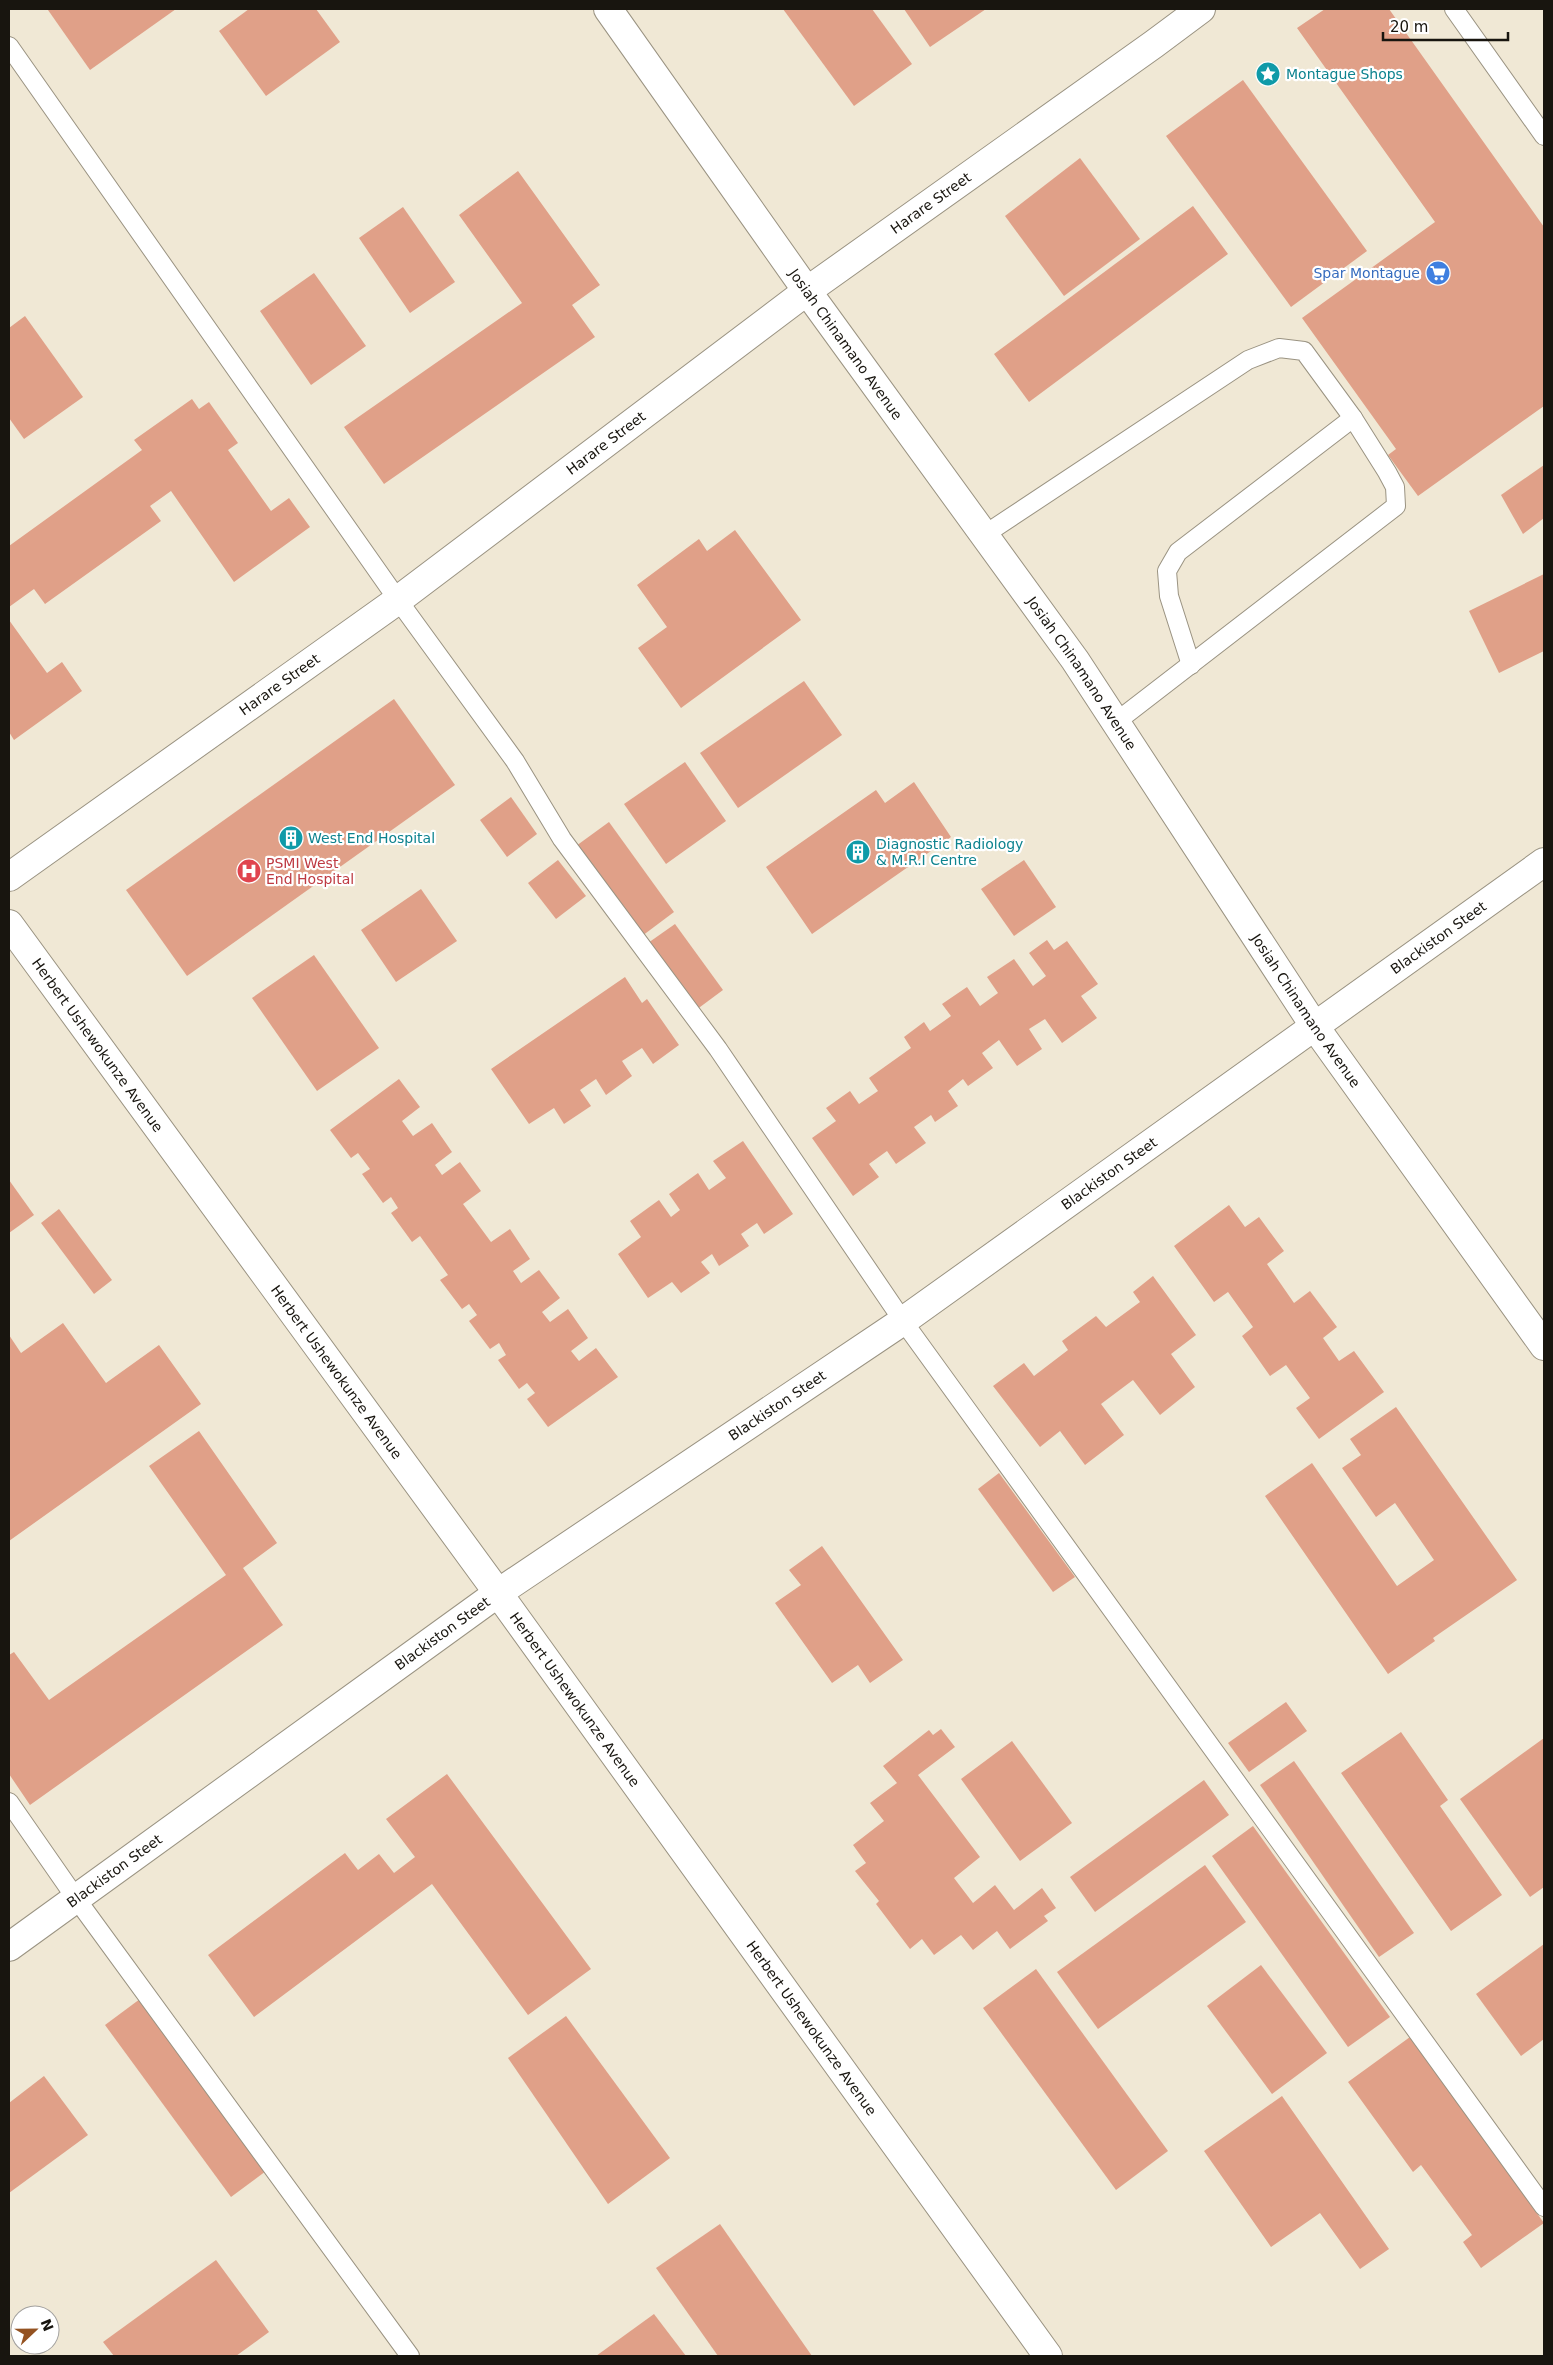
<svg xmlns="http://www.w3.org/2000/svg" width="1553" height="2365" font-family="'DejaVu Sans',sans-serif">
<style>
.building{fill:#e0a088}
.lines{fill:none;stroke-linecap:round;stroke-linejoin:round}
.lane-casing{stroke:#9a9382;stroke-width:20}
.street-casing{stroke:#9a9382;stroke-width:30}
.lane{stroke:#fff;stroke-width:18}
.street{stroke:#fff;stroke-width:28}
.labels{text-anchor:middle;stroke-width:4.5;stroke-linejoin:round;paint-order:stroke}
.culture-label{font-size:14px;fill:#0d838f;stroke:#fff;text-anchor:start}
.street-label{font-size:14px;fill:#18150f;stroke:#fff}
.shop-label{font-size:14px;fill:#366cbe;stroke:#fff;text-anchor:end}
.health-label{font-size:14px;fill:#be3a42;stroke:#fff;text-anchor:start}
</style>
<rect width="100%" height="100%" fill="#f0e8d5"/>
<g class="building">
<polygon points="50,9 176,9 90,70 48,10"/>
<polygon points="249,9 316,9 340,42 266,96 219,31"/>
<polygon points="783,9 872,9 912,64 854,106"/>
<polygon points="904,9 986,9 930,47"/>
<polygon points="1325,9 1389,9 1544,227 1544,406 1418,496 1388,455 1396,449 1302,318 1435,222 1297,28"/>
<polygon points="1243,80 1367,251 1291,307 1166,136"/>
<polygon points="1080,158 1140,239 1064,296 1005,216"/>
<polygon points="518,171 600,285 572,305 595,337 384,484 344,427 522,303 459,215"/>
<polygon points="1193,206 1228,254 1029,402 994,354"/>
<polygon points="403,207 455,282 410,313 359,238"/>
<polygon points="314,273 366,346 311,385 260,311"/>
<polygon points="25,316 83,397 24,439 9,418 9,328"/>
<polygon points="192,399 199,409 209,402 238,443 228,450 271,511 289,498 310,527 234,582 171,491 150,506 161,521 45,604 34,589 9,607 9,546 142,450 134,440"/>
<polygon points="1544,465 1544,518 1523,534 1501,495"/>
<polygon points="735,530 801,620 681,708 638,648 667,627 637,585 699,539 707,551"/>
<polygon points="1544,574 1544,651 1499,673 1469,611"/>
<polygon points="9,620 47,673 62,662 82,691 14,740 9,732"/>
<polygon points="804,681 842,735 738,808 700,753"/>
<polygon points="394,699 455,785 187,976 126,890"/>
<polygon points="685,762 726,821 666,864 624,804"/>
<polygon points="914,782 951,837 812,934 766,867 876,790 885,803"/>
<polygon points="511,797 537,834 507,857 480,820"/>
<polygon points="609,822 674,912 642,936 576,846"/>
<polygon points="558,860 586,896 556,919 528,883"/>
<polygon points="1024,860 1056,907 1014,936 981,889"/>
<polygon points="421,889 457,941 396,982 361,930"/>
<polygon points="675,924 723,990 696,1010 648,943"/>
<polygon points="1047,940 1054,950 1067,941 1098,984 1081,996 1097,1018 1062,1043 1045,1019 1029,1029 1042,1049 1017,1066 999,1040 982,1053 993,1068 968,1086 963,1079 948,1091 958,1106 935,1122 931,1115 914,1127 926,1143 896,1164 887,1151 869,1164 879,1177 853,1196 812,1138 836,1121 826,1108 850,1091 859,1104 878,1091 869,1078 911,1048 904,1037 924,1022 930,1031 951,1016 942,1004 967,987 980,1006 998,993 987,977 1014,959 1033,986 1046,976 1029,953"/>
<polygon points="314,955 379,1048 317,1091 252,998"/>
<polygon points="625,977 642,1003 647,999 679,1045 653,1064 642,1048 622,1061 632,1076 606,1095 596,1079 580,1090 591,1106 564,1124 554,1108 529,1124 491,1069"/>
<polygon points="399,1079 420,1107 402,1121 413,1136 432,1123 452,1152 435,1165 442,1175 460,1162 481,1191 463,1204 491,1242 510,1229 530,1259 513,1271 521,1283 539,1270 560,1298 542,1312 550,1322 568,1309 588,1338 571,1351 579,1361 596,1348 618,1377 548,1427 527,1399 535,1393 527,1383 519,1389 498,1360 506,1355 499,1343 490,1349 469,1321 477,1315 469,1304 462,1309 440,1280 448,1275 420,1236 412,1242 391,1213 398,1208 391,1197 383,1203 362,1174 370,1169 358,1153 351,1158 330,1130"/>
<polygon points="743,1141 793,1214 764,1234 757,1223 741,1234 749,1246 719,1266 712,1254 701,1262 710,1273 681,1293 672,1282 648,1298 618,1254 641,1237 630,1221 659,1200 671,1217 680,1210 669,1194 698,1173 709,1190 726,1178 713,1161"/>
<polygon points="9,1180 34,1215 9,1233"/>
<polygon points="1229,1205 1245,1227 1259,1217 1284,1251 1267,1264 1294,1303 1310,1291 1337,1327 1323,1338 1339,1361 1354,1351 1384,1392 1319,1439 1296,1408 1310,1398 1286,1365 1270,1376 1242,1336 1253,1327 1228,1292 1214,1302 1174,1246"/>
<polygon points="59,1209 112,1280 94,1294 41,1223"/>
<polygon points="1153,1276 1196,1335 1171,1354 1195,1387 1160,1415 1133,1380 1101,1404 1124,1435 1085,1465 1060,1431 1040,1447 993,1386 1024,1363 1034,1376 1068,1350 1062,1341 1096,1316 1106,1327 1140,1302 1133,1292"/>
<polygon points="63,1323 106,1383 159,1345 201,1404 9,1541 9,1335 21,1353"/>
<polygon points="1396,1407 1517,1580 1433,1638 1435,1641 1388,1674 1265,1496 1312,1463 1397,1586 1434,1560 1395,1503 1376,1517 1342,1468 1361,1455 1350,1439"/>
<polygon points="199,1431 277,1543 243,1568 283,1625 30,1805 9,1774 9,1655 14,1652 49,1700 226,1575 149,1466"/>
<polygon points="999,1473 1075,1577 1053,1592 978,1489"/>
<polygon points="822,1546 903,1660 870,1683 858,1665 832,1683 775,1603 801,1585 789,1570"/>
<polygon points="1286,1702 1307,1731 1249,1772 1228,1743"/>
<polygon points="941,1729 955,1747 918,1775 980,1857 954,1878 973,1903 995,1885 1014,1910 1042,1888 1056,1908 1044,1916 1048,1921 1010,1949 997,1931 973,1950 961,1935 934,1955 922,1939 910,1949 876,1904 879,1901 855,1871 866,1863 853,1845 884,1821 870,1803 897,1783 883,1766 929,1730 933,1735"/>
<polygon points="1401,1732 1448,1800 1440,1806 1502,1895 1451,1931 1341,1773"/>
<polygon points="1544,1738 1544,1887 1530,1897 1460,1799"/>
<polygon points="1012,1741 1072,1823 1020,1861 961,1779"/>
<polygon points="1294,1761 1414,1933 1379,1957 1260,1785"/>
<polygon points="447,1774 591,1969 528,2015 432,1884 254,2017 208,1955 345,1853 358,1870 379,1854 394,1873 415,1857 386,1819"/>
<polygon points="1204,1780 1229,1815 1095,1912 1070,1877"/>
<polygon points="1253,1826 1390,2017 1348,2047 1212,1856"/>
<polygon points="1205,1865 1246,1922 1098,2029 1057,1972"/>
<polygon points="1544,1944 1544,2039 1521,2056 1476,1994"/>
<polygon points="1261,1965 1327,2053 1272,2094 1207,2006"/>
<polygon points="1036,1969 1168,2151 1116,2190 983,2008"/>
<polygon points="140,1999 266,2171 231,2197 105,2025"/>
<polygon points="566,2016 670,2158 608,2204 508,2058"/>
<polygon points="1410,2037 1544,2223 1481,2268 1463,2242 1472,2235 1421,2165 1413,2172 1348,2082"/>
<polygon points="44,2076 88,2135 9,2193 9,2103"/>
<polygon points="1282,2096 1389,2249 1360,2269 1320,2213 1271,2247 1204,2151"/>
<polygon points="720,2224 812,2356 718,2356 656,2268"/>
<polygon points="216,2260 269,2332 236,2356 114,2356 103,2342"/>
<polygon points="654,2314 686,2356 596,2356"/>
</g>
<g class="lines">
<defs>
<g id="lane">
<polyline points="1454,9 1544,136"/>
<polyline points="9,46 398,600 515,761 562,839 718,1049 903,1321 1544,2207"/>
<polyline points="984,535 1248,360 1279,348 1304,351 1353,418 1387,472 1395,487 1396,506 1116,722"/>
<polyline points="1191,665 1169,596 1167,571 1178,552 1353,418"/>
<polyline points="9,1802 75,1897 410,2356"/>
</g>
<g id="street">
<path id="s1" d="M608,9L807,291L1075,660L1315,1027L1544,1346"/>
<path id="s2" d="M9,877L398,600L807,291L1154,44L1201,9"/>
<path id="s3" d="M9,924L498,1593L1048,2356"/>
<path id="s4" d="M9,1947L498,1593L903,1321L1544,862"/>
</g>
</defs>
<use href="#lane" class="lane-casing"/>
<use href="#street" class="street-casing"/>
<use href="#lane" class="lane"/>
<use href="#street" class="street"/>
</g>
<defs>
<symbol id="sight-disc" viewBox="-11 -11 22 22"><circle r="9.5" fill="#0f9aa8" stroke="#fff"/><path d="M0-6L1.8-2.2L6-1.7L2.9 1.2L3.7 5.4L0 3.3L-3.7 5.4L-2.9 1.2L-6-1.7L-1.8-2.2Z" fill="#fff"/></symbol>
<symbol id="supermarket-disc" viewBox="-11 -11 22 22"><circle r="9.5" fill="#3f7fe0" stroke="#fff"/><path d="M-6-5.5h2.5l.6 2H6L4.5 2H-2.5L-4.4-4H-6ZM-1.5 3.2a1.3 1.3 0 1 0 .1 0ZM3 3.2a1.3 1.3 0 1 0 .1 0Z" fill="#fff"/></symbol>
<symbol id="building-disc" viewBox="-11 -11 22 22"><circle r="9.5" fill="#0f9aa8" stroke="#fff"/><path d="M-4-6H4V6H1V3H-1V6H-4ZM-2.5-4.3h1.7v1.8h-1.7ZM.8-4.3h1.7v1.8H.8ZM-2.5-1h1.7V.8h-1.7ZM.8-1h1.7V.8H.8Z" fill="#fff"/></symbol>
<symbol id="hospital-disc" viewBox="-11 -11 22 22"><circle r="9.5" fill="#e0444e" stroke="#fff"/><path d="M-5-5h3v3.5h4V-5h3V5h-3V1.5h-4V5h-3Z" fill="#fff"/></symbol>
</defs>
<g fill-rule="evenodd">
<use href="#sight-disc" x="1254" y="60" width="28" height="28"/>
<use href="#supermarket-disc" x="1424" y="259" width="28" height="28"/>
<use href="#building-disc" x="277" y="824" width="28" height="28"/>
<use href="#building-disc" x="844" y="838" width="28" height="28"/>
<use href="#hospital-disc" x="235" y="857" width="28" height="28"/>
</g>
<g class="labels">
<g class="culture-label">
<text x="1286" y="79">Montague Shops</text>
<text x="308" y="843">West End Hospital</text>
<text x="876" y="849">Diagnostic Radiology<tspan x="876" dy="16">&amp; M.R.I Centre</tspan></text>
</g>
<g class="street-label">
<text dy="5" stroke="none"><textPath href="#s2" startOffset="1142">Harare Street</textPath></text>
<text dy="5" stroke="none"><textPath href="#s1" startOffset="411">Josiah Chinamano Avenue</textPath></text>
<text dy="5" stroke="none"><textPath href="#s2" startOffset="738">Harare Street</textPath></text>
<text dy="5" stroke="none"><textPath href="#s1" startOffset="816">Josiah Chinamano Avenue</textPath></text>
<text dy="5" stroke="none"><textPath href="#s2" startOffset="332">Harare Street</textPath></text>
<text dy="5" stroke="none"><textPath href="#s4" startOffset="1750">Blackiston Steet</textPath></text>
<text dy="5" stroke="none"><textPath href="#s1" startOffset="1221">Josiah Chinamano Avenue</textPath></text>
<text dy="5" stroke="none"><textPath href="#s3" startOffset="150">Herbert Ushewokunze Avenue</textPath></text>
<text dy="5" stroke="none"><textPath href="#s4" startOffset="1345">Blackiston Steet</textPath></text>
<text dy="5" stroke="none"><textPath href="#s3" startOffset="555">Herbert Ushewokunze Avenue</textPath></text>
<text dy="5" stroke="none"><textPath href="#s4" startOffset="940">Blackiston Steet</textPath></text>
<text dy="5" stroke="none"><textPath href="#s4" startOffset="535">Blackiston Steet</textPath></text>
<text dy="5" stroke="none"><textPath href="#s3" startOffset="960">Herbert Ushewokunze Avenue</textPath></text>
<text dy="5" stroke="none"><textPath href="#s4" startOffset="130">Blackiston Steet</textPath></text>
<text dy="5" stroke="none"><textPath href="#s3" startOffset="1365">Herbert Ushewokunze Avenue</textPath></text>
</g>
<g class="shop-label">
<text x="1420" y="278">Spar Montague</text>
</g>
<g class="health-label">
<text x="266" y="868">PSMI West<tspan x="266" dy="16">End Hospital</tspan></text>
</g>
</g>
<rect width="1553" height="2365" fill="none" stroke="#18150f" stroke-width="20"/>
<g transform="translate(35 2330) rotate(68)"><circle r="24" fill="#ffffff" stroke="#a3a19f"/>
<path d="M0-4L9 19L0 12L-9 19Z" fill="#945221"/>
<text y="-8" font-size="14" font-weight="bold" text-anchor="middle" fill="#18150f">N</text>
</g>
<path d="M1383 32v8h125v-8" fill="none" stroke="#18150f" stroke-width="2.5"/>
<text x="1390" y="32" font-size="15" fill="#18150f" stroke="#ffffff" stroke-width="4" paint-order="stroke">20 m</text>
</svg>
